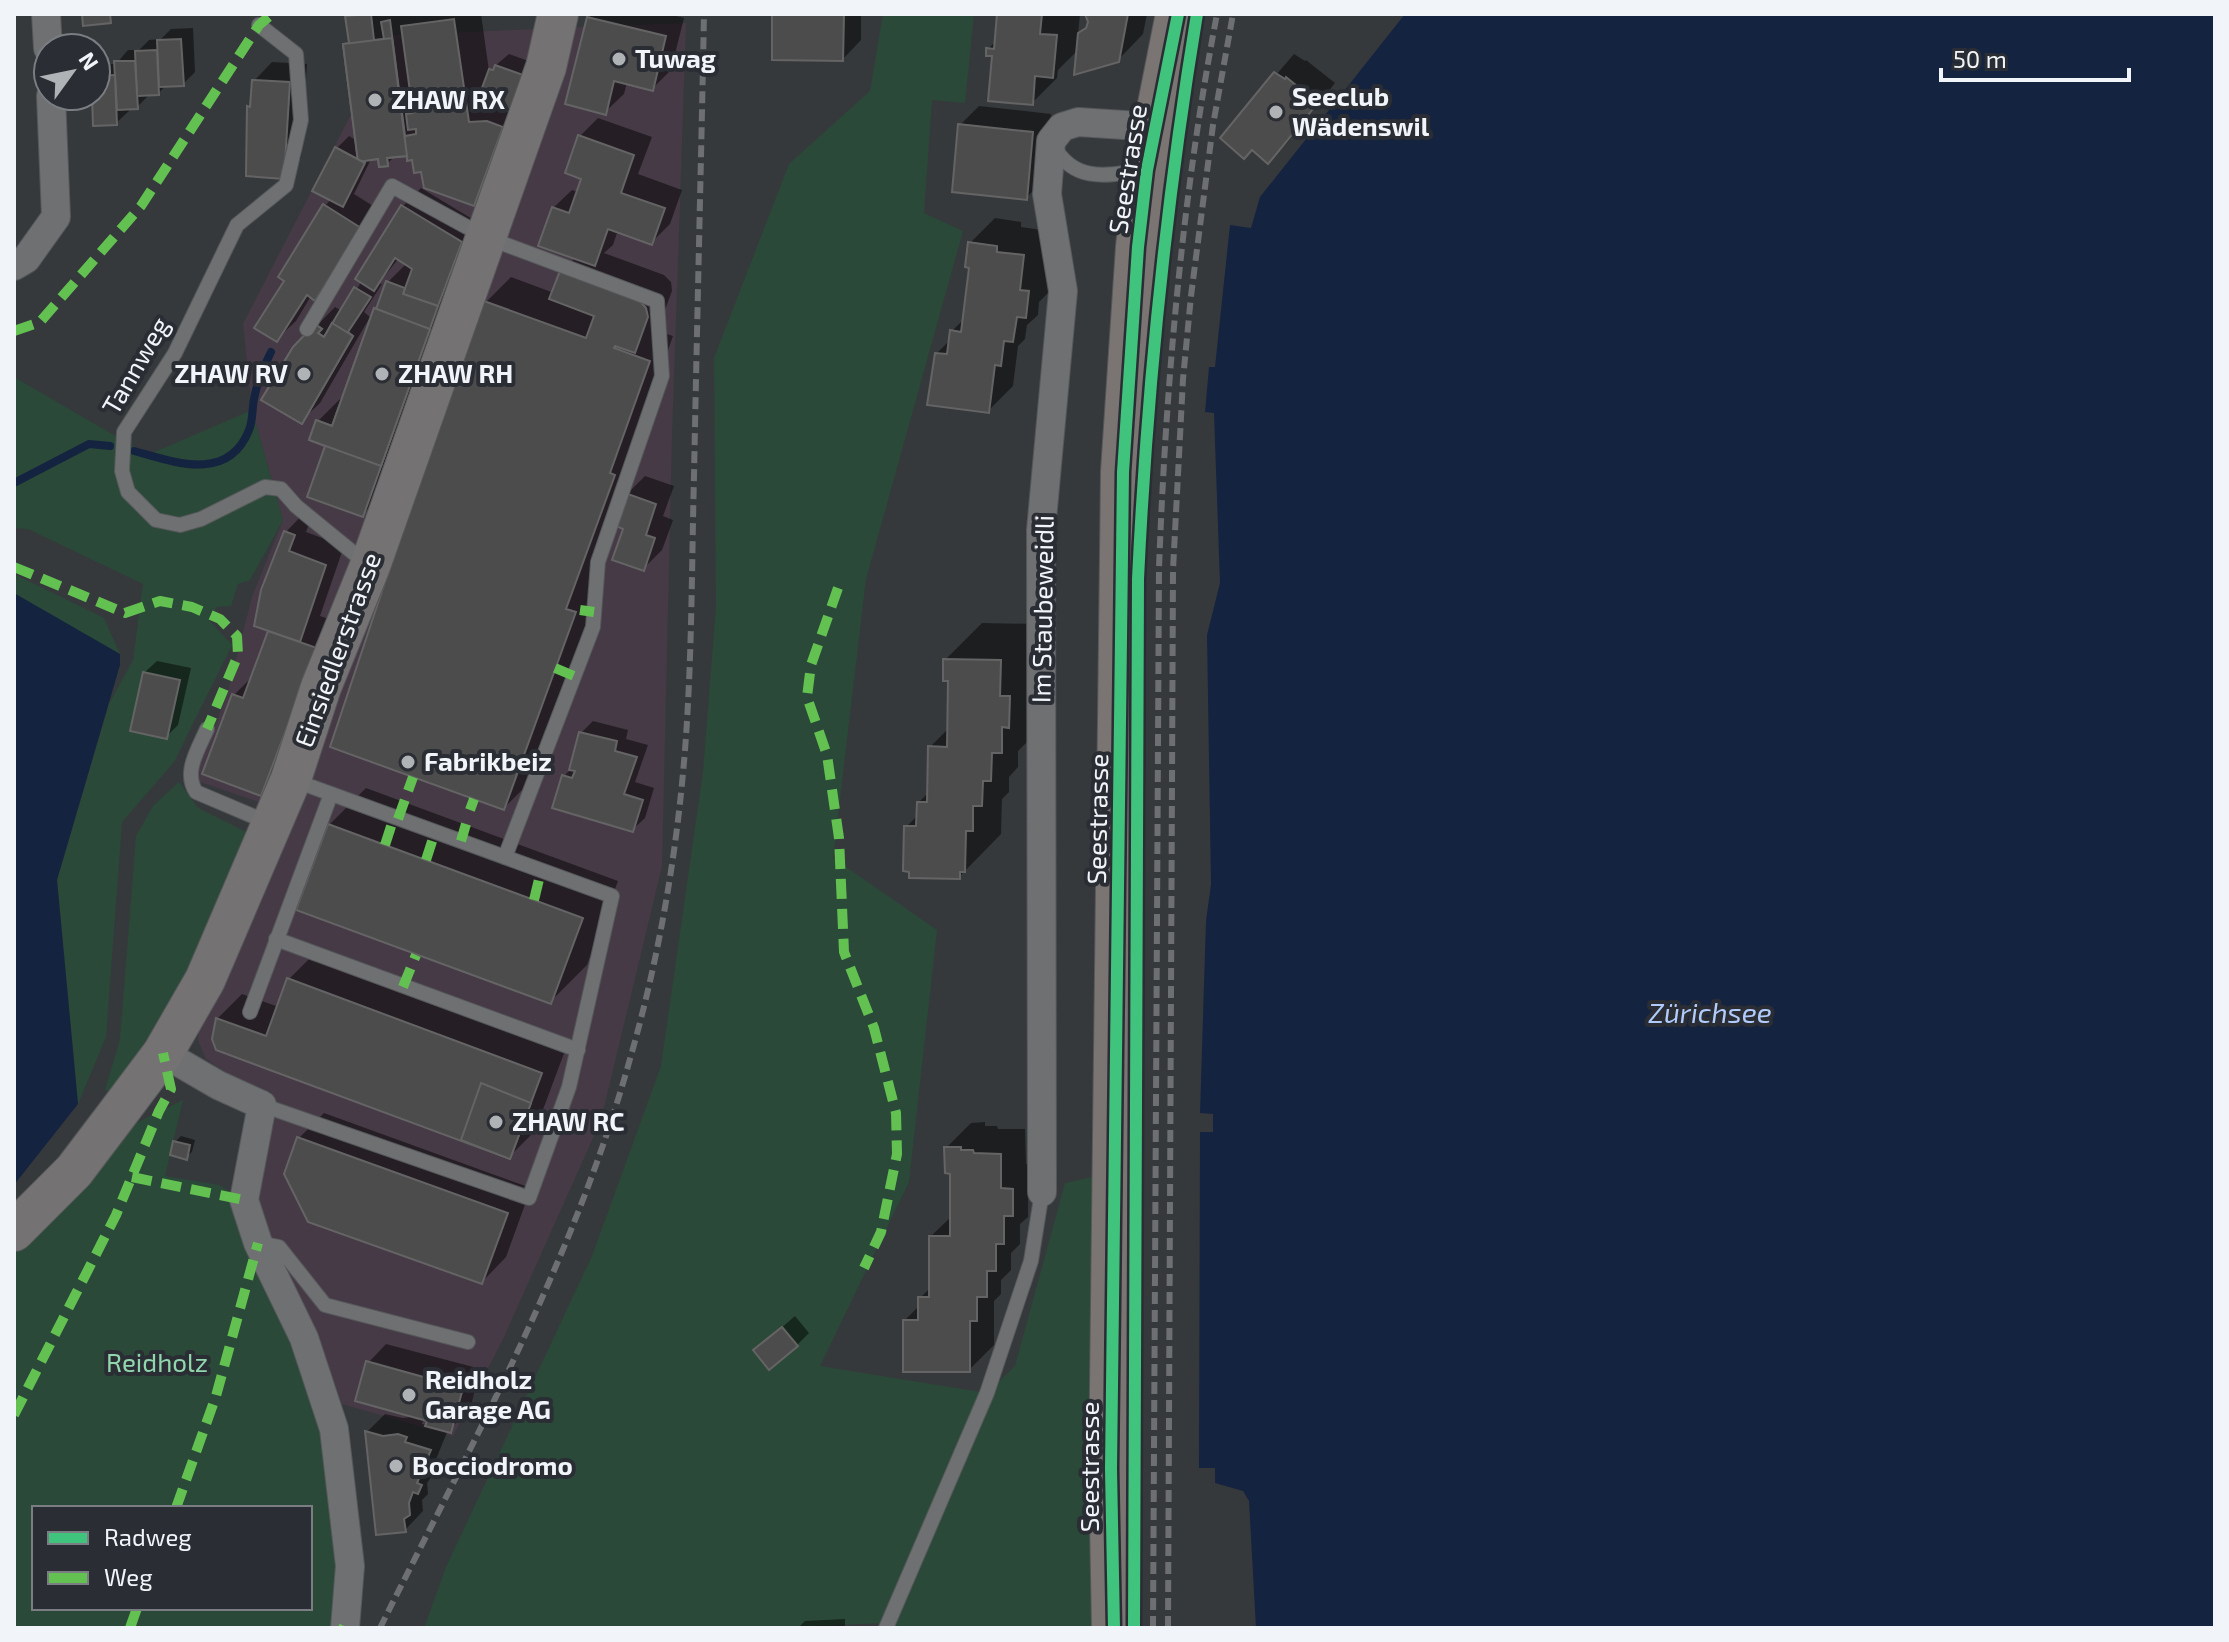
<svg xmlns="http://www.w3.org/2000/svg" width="2229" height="1642" font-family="'Exo 2',sans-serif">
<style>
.industrial{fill:#463a46}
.green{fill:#2a4938;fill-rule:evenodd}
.water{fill:#142340}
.shadow{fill:#0007;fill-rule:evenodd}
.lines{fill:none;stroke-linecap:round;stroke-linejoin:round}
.stream{stroke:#142340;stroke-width:8}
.building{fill:#4c4c4c;stroke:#656465;stroke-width:2}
.lane-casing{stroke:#55575a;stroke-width:16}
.street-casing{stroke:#55575a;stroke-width:30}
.secondary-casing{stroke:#55575a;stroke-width:42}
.primary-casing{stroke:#55575a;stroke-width:46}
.lane{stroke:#6e7072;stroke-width:14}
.street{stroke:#6e7072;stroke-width:28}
.secondary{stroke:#747272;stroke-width:40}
.primary{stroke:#7a7473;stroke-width:44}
.rail{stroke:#6d6f72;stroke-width:6;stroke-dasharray:12 6;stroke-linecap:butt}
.quiet{stroke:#63c152;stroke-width:10;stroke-dasharray:20 10;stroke-linecap:butt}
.cycleway-casing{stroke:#2a2d34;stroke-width:17}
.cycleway{stroke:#40c37c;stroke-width:12}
.poi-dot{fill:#b0b3b6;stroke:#2a2d34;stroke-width:3}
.labels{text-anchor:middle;stroke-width:8;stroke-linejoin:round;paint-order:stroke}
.poi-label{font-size:26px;font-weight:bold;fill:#f1f4f8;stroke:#2a2d34;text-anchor:start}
.street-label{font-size:26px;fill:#f1f4f8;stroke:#2a2d34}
.park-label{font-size:26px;fill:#91d7ad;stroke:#2a2d34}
.water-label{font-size:28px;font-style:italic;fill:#b1ccfc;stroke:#2a2d34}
</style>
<rect width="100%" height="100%" fill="#36393c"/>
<polygon class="industrial" points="686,23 672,435 662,866 601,1120 504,1337 453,1436 342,1404 319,1339 244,1200 271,1092 234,1078 206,1059 198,1041 200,1010 291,813 194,780 227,695 252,597 283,520 252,410 243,324 392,35"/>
<g class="green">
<polygon points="883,14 974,14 965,103 932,100 924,213 963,231 866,579 833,858 937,930 909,1182 820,1366 987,1393 1015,1366 1065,1183 1096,1176 1094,1628 889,1628 887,1623 766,1628 424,1628 446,1567 592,1256 661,1066 703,772 716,606 714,358 789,164 870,91"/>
<polygon points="14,377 148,455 252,410 283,520 250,580 238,584 231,606 217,607 209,620 232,645 174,762 122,822 106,1037 78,1104 57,880 109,704 133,660 143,584 28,529 14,528"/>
<polygon points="14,574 104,618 120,654 14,600"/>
<polygon points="179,782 198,808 248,833 189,972 128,1069 111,1091 105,1090 120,1040 136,836 153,806"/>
<path d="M183,1100L165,1176L219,1185L244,1200L334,1429L343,1570L331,1628H14V1254L29,1243L126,1128ZM34,1508H310V1608H34Z"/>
</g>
<g class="water">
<polygon points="1405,14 2215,14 2215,1628 1256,1628 1249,1501 1243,1491 1215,1483 1215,1468 1199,1468 1200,1132 1213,1132 1213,1114 1200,1113 1206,921 1211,884 1207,635 1220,583 1214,413 1205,412 1209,367 1215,367 1230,225 1251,228 1260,197"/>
<polygon points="14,593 120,654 120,665 57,880 78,1104 14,1185"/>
</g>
<g class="shadow">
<polygon points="350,14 481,14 489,71 509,54 537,64 499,179 474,204 423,170 408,154 396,155 387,164 380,157 372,157 354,194 378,209 333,280 315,298 311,296 296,321 277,339 287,280 325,206 331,199 336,149 349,136 357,141 345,44 350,39 347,17"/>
<polygon points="592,14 669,14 684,18 671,70 652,89 627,82 624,94 605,112 589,18"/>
<polygon points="774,14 861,14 861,40 843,59"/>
<polygon points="999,14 1080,14 1078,35 1089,24 1088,14 1147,14 1143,34 1118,60 1078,50 1058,70 1057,78 1032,103 988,49 996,41"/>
<polygon points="193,28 195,72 183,84 166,85 159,93 149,95 137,107 128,107 129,111 116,123 94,96 96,96 96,74 105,64 116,64 128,50 139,50 149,40 161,39 171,29"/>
<polygon points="1294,54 1305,61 1306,60 1335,83 1287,143 1268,161 1253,148 1222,138"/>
<polygon points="272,62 307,64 301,158 283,177 254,81"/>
<polygon points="979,106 1051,114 1045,179 1026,198 960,125"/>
<polygon points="598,118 652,137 638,174 682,190 670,224 652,242 618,230 613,245 604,253 664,275 671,282 672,291 659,326 655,330 673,336 633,448 590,584 599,587 529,783 504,808 486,302 511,277 554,293 561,272 576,257 553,208 572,190 578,192 583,178 580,136"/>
<polygon points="421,188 479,223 381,496 362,515 318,421 343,396 388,282 407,263 399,258 379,283 382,284 364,312 370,317 320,403 301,421 294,349 335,307 342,311 362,281 403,206"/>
<polygon points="995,218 1021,222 1021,227 1048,231 1044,266 1053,267 1050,291 1039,302 1038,315 1027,325 1025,339 1018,346 1013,386 988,411 936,354 951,339 952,331 965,318 972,266 970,243"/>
<polygon points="645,476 674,486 663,516 673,520 662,550 643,569 626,528 627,494"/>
<polygon points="304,513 312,516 306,532 344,546 320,616 341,623 285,768 260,793 234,695 253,676 272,630 286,532"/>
<polygon points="982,623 1037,624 1027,742 1018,751 1018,767 1009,777 1009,792 1002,799 1001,834 959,877 906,827 919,814 919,802 929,792 930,747 949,728 950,679 945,660"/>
<polygon points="157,661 191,668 178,725 166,737 144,673"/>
<polygon points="593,721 628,730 626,739 648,745 635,782 654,788 645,818 632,830 564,776 572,768 581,733"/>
<polygon points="366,788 618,881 587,965 550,1002 329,825"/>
<polygon points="314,954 566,1048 535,1131 510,1156 217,1019 242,994 279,1007 289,979"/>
<polygon points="324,1113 531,1188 506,1257 482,1282 299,1138"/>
<polygon points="985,1122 985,1126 997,1126 998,1129 1025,1129 1026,1164 1037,1164 1037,1189 1028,1198 1028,1217 1020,1224 1020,1244 1011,1253 1011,1270 1001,1280 1001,1294 994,1301 994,1345 969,1370 905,1320 920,1305 920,1298 931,1287 931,1236 952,1216 952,1173 946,1148 971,1123"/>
<polygon points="181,1136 195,1140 192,1152 186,1157 175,1142"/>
<polygon points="795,1316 809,1333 797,1345 756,1350"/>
<path d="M386,1344L481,1369L469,1412L448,1430L434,1464L439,1466L427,1483L428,1494L422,1500L423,1511L405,1530L367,1432L385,1414L403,1418L419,1416L368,1363ZM424,1418L429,1419L428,1425L422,1424Z"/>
<polygon points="845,1619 845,1628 798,1628 805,1621"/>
</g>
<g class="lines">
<g class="stream">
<path d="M134,451C174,462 228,483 249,430C253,421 252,409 254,399C257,382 263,368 271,352"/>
<polyline points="14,483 89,444 110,446"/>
</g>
</g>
<g class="building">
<polygon points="82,14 110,14 111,23 83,26"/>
<polygon points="371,14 374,40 384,39 381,22 390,20 405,136 416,134 416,129 408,130 406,114 413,113 401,26 454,19 469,122 487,121 503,127 474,206 424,188 421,172 414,173 412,160 407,161 407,156 387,158 388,166 379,167 378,159 358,160 343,44 349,43 345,16"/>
<polygon points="772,14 844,14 843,61 772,60"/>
<polygon points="997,14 1042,14 1040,34 1057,35 1053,78 1035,76 1033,105 988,101 992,56 986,56 986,48 994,49"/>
<polygon points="1085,14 1128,14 1119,62 1074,75 1078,33 1086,28 1088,22"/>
<polygon points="587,17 666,36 653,91 614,81 606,115 565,104"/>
<polygon points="392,38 407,156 387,158 388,166 379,167 378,159 358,162 343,44"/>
<polygon points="181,39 184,86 159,87 157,40"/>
<polygon points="157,50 159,95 137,96 135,51"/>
<polygon points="114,61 135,61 138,109 117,110"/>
<polygon points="495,65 526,76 514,113 482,102 484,98 479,96 489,69 493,70"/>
<polygon points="1274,72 1285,79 1286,77 1318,103 1268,164 1252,150 1244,159 1220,138"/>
<polygon points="115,75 117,125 93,126 92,96 96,96 96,76"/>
<polygon points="252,80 290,82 284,179 246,176 247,106 250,107"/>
<polygon points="958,124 1033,132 1027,200 952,192"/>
<polygon points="578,135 634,155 621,193 665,208 652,245 608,229 595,266 538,246 552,207 569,213 581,179 565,173"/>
<polygon points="335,147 365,163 343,207 312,191"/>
<polygon points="323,204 361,228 315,301 307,295 277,342 254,328 284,281 278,277"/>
<polygon points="401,205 462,242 438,306 403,294 412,269 395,258 374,291 355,279"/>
<polygon points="968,242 997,246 997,252 1024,255 1020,290 1029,291 1026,318 1017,317 1013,342 1004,341 1001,366 995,365 989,413 927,405 935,353 947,354 950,330 961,332 969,268 965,267"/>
<polygon points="560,271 639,300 646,308 648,317 635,353 615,346 614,348 650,361 610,473 615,475 566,609 576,612 504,810 330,747 420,477 484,301 586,338 594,316 549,299"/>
<polygon points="386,281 405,288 403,294 438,306 363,517 307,497 325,446 309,440 316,420 332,426 374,308 376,309"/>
<polygon points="354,287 371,297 348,332 353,336 302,424 261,400 293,347 315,324 322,329 318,333 324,337"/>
<polygon points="374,308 430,329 381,466 309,440 316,420 332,426"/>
<polygon points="332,323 353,336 302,424 261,400 293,347 315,324 322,329 318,333 324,337"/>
<polygon points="625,493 656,504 646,535 655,538 644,571 612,560 623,529 614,525"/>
<polygon points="284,531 295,535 289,551 326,565 300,642 254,626 261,590"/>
<polygon points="268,631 317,648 261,796 202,774 232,694 243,698"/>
<polygon points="943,659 1001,660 1000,696 1010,696 1009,728 1002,727 1002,753 992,753 991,781 983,781 982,806 973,806 973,831 966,831 965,872 960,872 960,879 909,878 909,872 903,871 904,826 916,826 917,802 927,802 928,746 947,747 948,681 943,681"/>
<polygon points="143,672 180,680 167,739 130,731"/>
<polygon points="579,732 617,741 615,751 637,757 624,794 643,800 633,832 552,808 562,775 572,778 575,771 569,770"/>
<polygon points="328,824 583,918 551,1004 296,910"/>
<polygon points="287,978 542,1073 510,1159 216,1050 212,1039 216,1018 266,1036"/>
<polygon points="481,1083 531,1103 510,1159 461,1140"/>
<polygon points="297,1137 508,1213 482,1284 308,1222 284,1174"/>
<polygon points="173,1141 190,1145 187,1160 170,1155"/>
<polygon points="944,1147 961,1147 961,1150 973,1150 974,1153 1001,1154 1001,1188 1013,1189 1013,1216 1004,1216 1004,1244 996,1244 996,1271 987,1271 987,1297 977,1297 977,1321 970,1321 970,1372 903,1372 903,1320 918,1320 918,1297 929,1297 929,1236 950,1236 950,1174 945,1173"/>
<polygon points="782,1327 798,1346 769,1370 753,1350"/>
<polygon points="366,1361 463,1388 451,1433 425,1426 427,1421 355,1401"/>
<polygon points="365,1431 383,1436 398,1434 407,1437 405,1442 431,1450 417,1483 422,1485 418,1494 413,1492 409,1503 410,1515 404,1519 406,1532 376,1535"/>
</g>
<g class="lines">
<defs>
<g id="lane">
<polyline points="259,25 296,54 301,120 286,185 237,225 175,353 124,432 122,471 128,492 156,520 180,525 201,519 265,487 281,489 296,506 367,564"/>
<path d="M1053,145C1074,183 1106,176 1143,170"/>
<polyline points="488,238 657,301 662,376 598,562 593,627 505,857"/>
<polyline points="307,329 392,186 467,227 487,232"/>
<path d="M207,729C198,750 183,772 196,792L269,823"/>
<polyline points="276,939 578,1050"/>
<polyline points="250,1012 331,794"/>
<polyline points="262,1105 529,1198 569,1087 612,896 293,780"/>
<polyline points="258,1243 279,1247 325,1305 468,1342"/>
<polyline points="886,1628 987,1393 1031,1261 1042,1192"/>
</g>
<g id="street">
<polyline points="46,14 48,48"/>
<polyline points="14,266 26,259 56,217 51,96"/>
<polyline points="163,1053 218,1085 262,1105 244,1200 258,1243 304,1338 334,1429 350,1566 345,1628"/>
<polyline points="1042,1192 1041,530 1063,291 1047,194 1051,141 1062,127 1078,122 1155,127"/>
</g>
<polyline id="secondary" points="14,1231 74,1171 118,1113 163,1053 205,980 291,779 321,687 370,566 546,67 558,14"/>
<polyline id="primary" points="1114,1628 1111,1469 1123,472 1138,247 1147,170 1178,14"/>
</defs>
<use href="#lane" class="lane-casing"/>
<use href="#street" class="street-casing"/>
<use href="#secondary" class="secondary-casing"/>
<use href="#primary" class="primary-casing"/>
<use href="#lane" class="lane"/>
<use href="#street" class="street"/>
<use href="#secondary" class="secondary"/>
<use href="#primary" class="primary"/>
<g class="rail">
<path d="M380,1628C472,1443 574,1260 630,1059C663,944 682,823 688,703C692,628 692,552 694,476C697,322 701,168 704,14"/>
<path d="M1153,1628L1159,568C1166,383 1182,196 1217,14"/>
<polyline points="1168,1628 1173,570 1183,379 1191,296 1213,125 1233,14"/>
</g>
<g class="quiet">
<polyline points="14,331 40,322 141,206 259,25 272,14"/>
<polyline points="14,567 125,613 160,601 192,607 220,619 237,636 238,655 207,729"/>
<polyline points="838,588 811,665 807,697 827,755 839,838 844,952 874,1028 896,1113 897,1154 881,1232 864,1268"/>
<polyline points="580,610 594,612"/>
<polyline points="555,668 574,676"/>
<polyline points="470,810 474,799"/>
<polyline points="398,819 413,777"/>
<polyline points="461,841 466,824"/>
<polyline points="385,845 394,817"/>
<polyline points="426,860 435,832"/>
<polyline points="534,900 541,871"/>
<polyline points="403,987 416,955"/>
<polyline points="132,1177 244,1200"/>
<polyline points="14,1415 116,1215 159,1111 171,1089 163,1053"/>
<polyline points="176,1508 216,1396 258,1243"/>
<polyline points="130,1628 137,1608"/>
<polyline points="343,1628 344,1626"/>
</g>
<defs>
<g id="cycleway">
<polyline points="1114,1628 1111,1469 1123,472 1138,247 1147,170 1178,14"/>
<path d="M1134,1628L1138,579C1147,389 1166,202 1197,14"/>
</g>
</defs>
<use href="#cycleway" class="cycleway-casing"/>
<use href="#cycleway" class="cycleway"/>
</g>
<g class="poi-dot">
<circle cx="619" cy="59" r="8"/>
<circle cx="375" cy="100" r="8"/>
<circle cx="1276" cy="112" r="8"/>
<circle cx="304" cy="374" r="8"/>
<circle cx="382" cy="374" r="8"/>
<circle cx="408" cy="762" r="8"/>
<circle cx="496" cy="1122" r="8"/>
<circle cx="409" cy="1395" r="8"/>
<circle cx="396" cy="1466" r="8"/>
</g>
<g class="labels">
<g class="poi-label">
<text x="635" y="68">Tuwag</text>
<text x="1292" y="106">Seeclub<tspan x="1292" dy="30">Wädenswil</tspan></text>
<text x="391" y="109">ZHAW RX</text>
<text x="288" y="383" text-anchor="end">ZHAW RV</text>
<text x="398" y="383">ZHAW RH</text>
<text x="424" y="771">Fabrikbeiz</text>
<text x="512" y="1131">ZHAW RC</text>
<text x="425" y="1389">Reidholz<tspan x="425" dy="30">Garage AG</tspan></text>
<text x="412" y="1475">Bocciodromo</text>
</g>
<g class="street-label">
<text transform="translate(1128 169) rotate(-81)" y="9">Seestrasse</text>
<text transform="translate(136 366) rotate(-60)" y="9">Tannweg</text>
<text transform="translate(1043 609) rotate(-89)" y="9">Im Staubeweidli</text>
<text transform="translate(338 650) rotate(-70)" y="9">Einsiedlerstrasse</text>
<text transform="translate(1098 819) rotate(-89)" y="9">Seestrasse</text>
<text transform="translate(1090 1467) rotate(-90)" y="9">Seestrasse</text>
</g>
<g class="park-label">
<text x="157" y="1372">Reidholz</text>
</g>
<g class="water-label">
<text x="1710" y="1023">Zürichsee</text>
</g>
</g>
<rect width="2229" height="1642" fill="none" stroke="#f1f4f8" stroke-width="32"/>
<rect x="32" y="1506" width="280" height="104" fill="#2a2d34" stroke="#7a7d82" stroke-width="2"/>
<rect x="48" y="1532" width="40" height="12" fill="#40c37c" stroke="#7a7d82" stroke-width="2"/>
<text x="104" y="1546" font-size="24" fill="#f1f4f8">Radweg</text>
<rect x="48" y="1572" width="40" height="12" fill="#63c152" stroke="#7a7d82" stroke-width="2"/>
<text x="104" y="1586" font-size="24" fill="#f1f4f8">Weg</text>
<g transform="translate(72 72) rotate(57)"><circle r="38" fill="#2a2d34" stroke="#7a7d82" stroke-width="2"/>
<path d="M0-6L14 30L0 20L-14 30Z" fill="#b0b3b6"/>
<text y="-12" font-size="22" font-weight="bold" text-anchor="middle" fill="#f1f4f8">N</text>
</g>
<path d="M1941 68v12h188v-12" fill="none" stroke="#f1f4f8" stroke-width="4"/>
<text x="1953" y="68" font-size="24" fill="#f1f4f8" stroke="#2a2d34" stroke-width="6" paint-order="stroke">50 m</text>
</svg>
